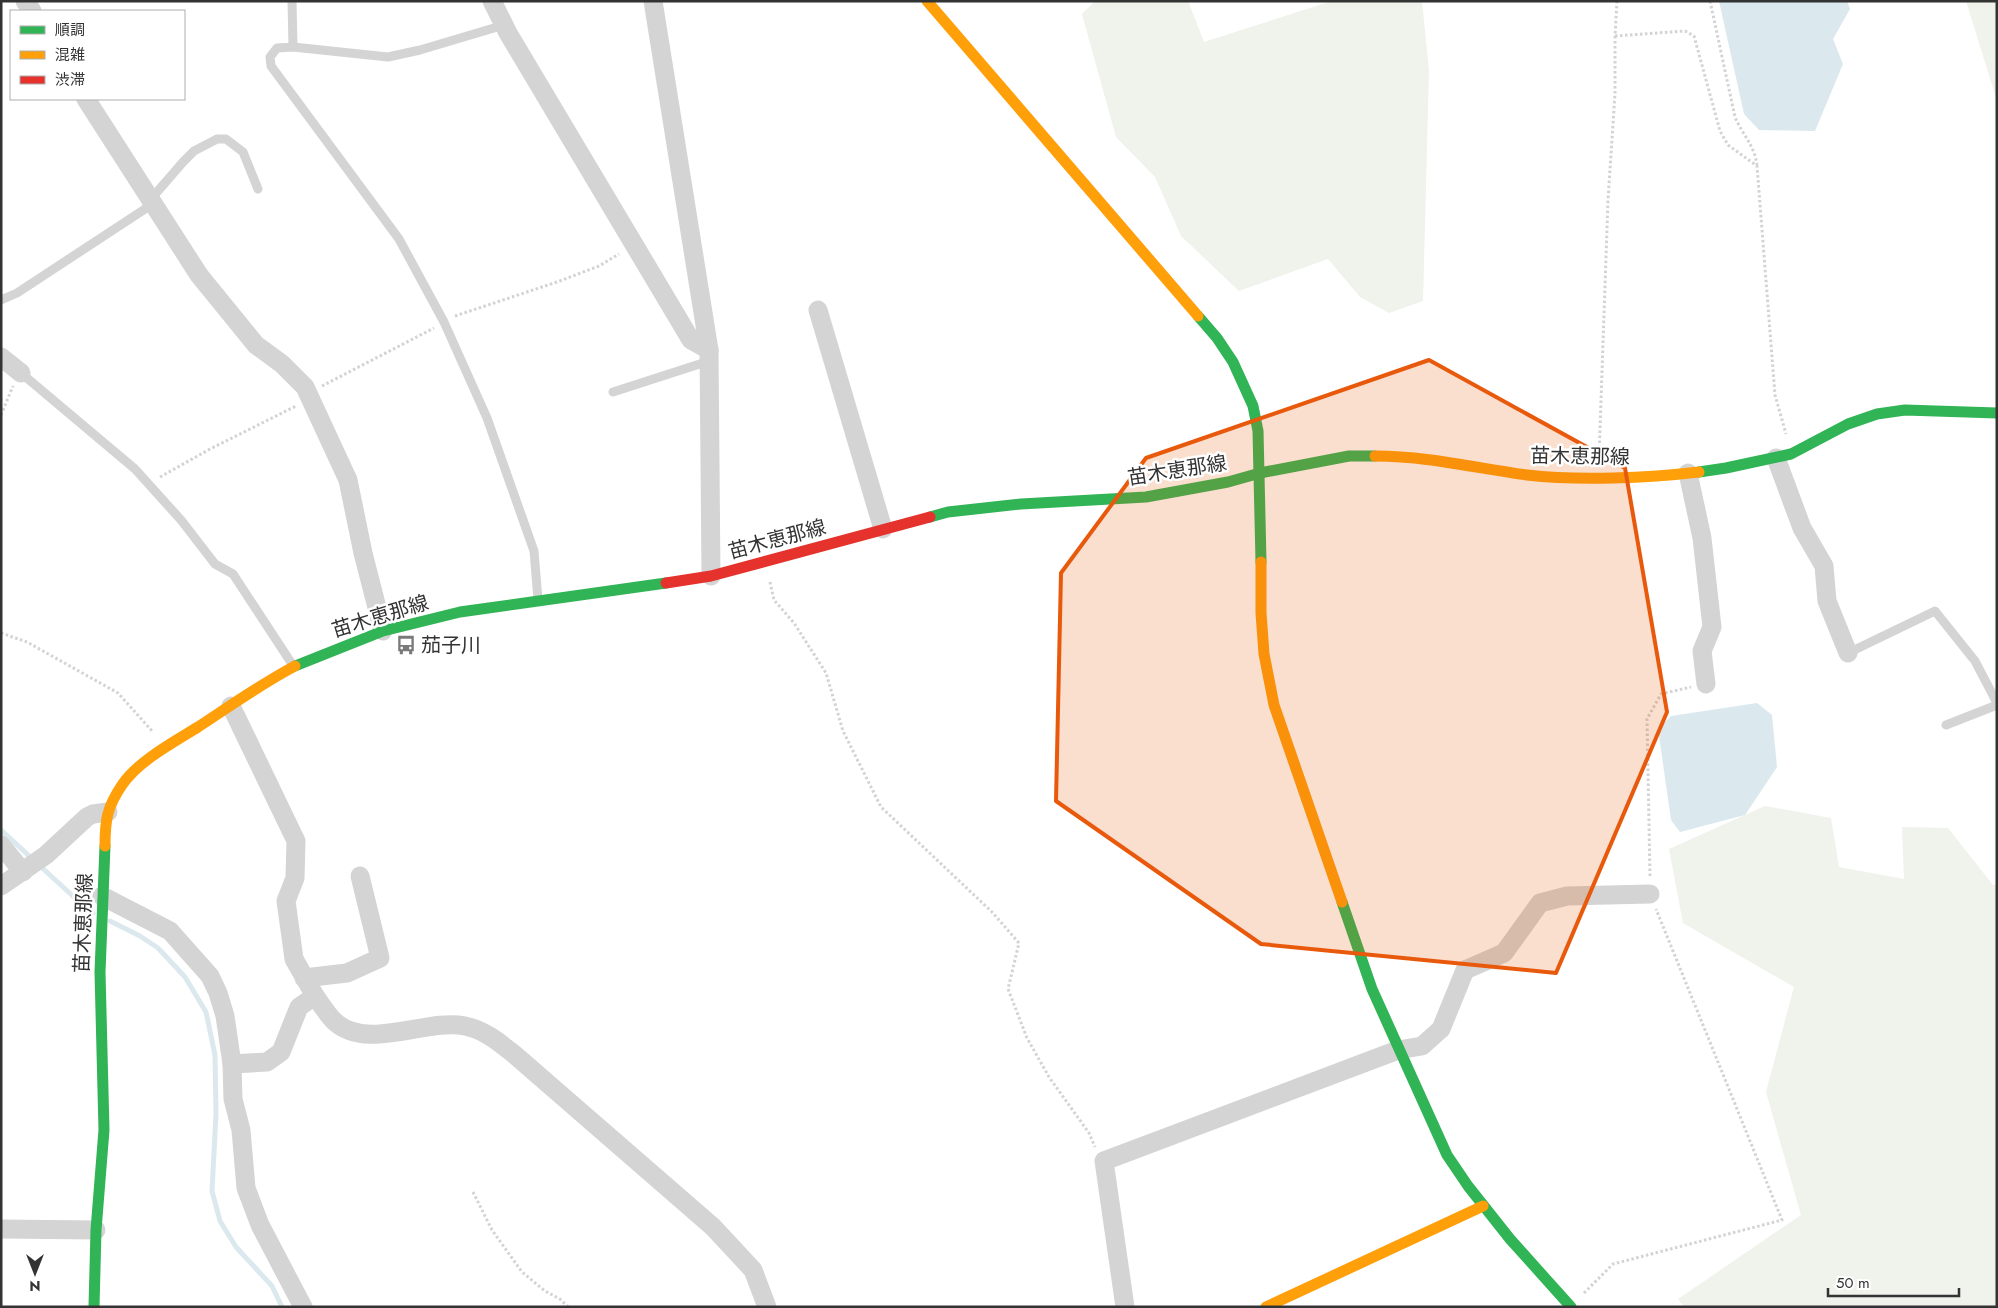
<svg xmlns="http://www.w3.org/2000/svg" width="1998" height="1308" font-family="Jost,'Noto Sans JP',sans-serif">
<style>
.green{fill:#f0f2ec}
.water{fill:#dbe9ee}
.lines{fill:none;stroke-linecap:round;stroke-linejoin:round}
.stream{stroke:#dbe9ee;stroke-width:5}
.path{stroke:#d3d3d3;stroke-width:3;stroke-dasharray:2.5 2.5;stroke-linecap:butt}
.lane{stroke:#d4d4d4;stroke-width:9}
.street{stroke:#d4d4d4;stroke-width:19}
.fast{stroke:#30b455;stroke-width:11}
.slow{stroke:#ff9f0a;stroke-width:11}
.jam{stroke:#e5322d;stroke-width:11}
.marked{fill:#e8590c;fill-opacity:0.2;stroke:#e8590c;stroke-width:4;stroke-linejoin:round}
.labels{text-anchor:middle;stroke-width:5;stroke-linejoin:round;paint-order:stroke}
.street-label{font-size:20px;fill:#333;stroke:#fff}
.poi-label{font-size:20px;fill:#333;stroke:#fff;text-anchor:start}
</style>
<rect width="100%" height="100%" fill="#fff"/>
<g class="green">
<polygon points="1095,1 1188,1 1204,42 1332,1 1422,1 1429,71 1423,301 1389,313 1360,297 1328,259 1239,291 1181,236 1155,177 1116,137 1082,14"/>
<polygon points="1966,1 1997,1 1997,101"/>
<polygon points="1765,806 1831,818 1839,867 1904,879 1902,827 1948,828 1993,885 1997,885 1997,1307 1684,1307 1678,1299 1801,1215 1766,1092 1794,987 1683,923 1669,849"/>
</g>
<g class="water">
<polygon points="1719,1 1847,1 1850,9 1833,39 1843,64 1815,131 1759,130 1744,114"/>
<polygon points="1757,703 1772,715 1777,767 1745,815 1680,832 1671,820 1658,729 1671,716"/>
</g>
<g class="lines">
<g class="stream">
<polyline points="1,830 88,910 93,913"/>
<polyline points="110,921 140,936 158,948 185,977 206,1012 215,1055 216,1114 212,1191 220,1221 236,1247 272,1286 282,1307"/>
</g>
<g class="path">
<path d="M1710,1L1735,117C1743,136 1754,144 1757,165"/>
<polyline points="1615,36 1685,31 1694,36 1720,131 1728,145 1757,166 1775,395 1786,434"/>
<polyline points="455,316 557,282 599,266 619,254"/>
<polyline points="322,386 434,328"/>
<polyline points="1,415 13,386"/>
<polyline points="1599,458 1608,200 1615,93 1615,36 1617,1"/>
<polyline points="160,477 210,449 296,406"/>
<polyline points="770,582 774,600 794,623 826,673 843,731 881,807 992,912 1019,943 1008,989 1027,1038 1049,1077 1089,1133 1095,1147"/>
<polyline points="1,633 27,642 118,693 153,732"/>
<polyline points="1650,876 1647,719 1661,694 1691,687"/>
<polyline points="473,1192 492,1230 522,1272 545,1291 560,1299 568,1307"/>
<polyline points="1584,1293 1613,1264 1782,1220 1656,909"/>
</g>
<g class="lane">
<polyline points="292,1 293,47 277,48 270,57 271,66 399,239 444,322 487,418 534,551 538,600"/>
<polyline points="293,47 388,57 420,50 504,25"/>
<polyline points="1,300 17,293 145,209 151,199 183,162 194,151 217,139 226,139 243,152 258,189"/>
<polyline points="21,373 135,469 181,520 215,564 233,574 292,664"/>
<polyline points="613,392 709,361"/>
<polyline points="1848,653 1935,611 1975,661 1997,703"/>
<polyline points="1946,725 1997,705"/>
</g>
<g class="street">
<polyline points="25,1 32,11"/>
<polyline points="492,1 508,33 691,340 709,350"/>
<polyline points="653,1 709,350 711,576"/>
<polyline points="86,99 199,275 256,345 282,364 305,387 348,480 363,553 383,631"/>
<polyline points="818,310 883,529"/>
<polyline points="1,357 21,373"/>
<polyline points="1776,458 1802,528 1824,566 1827,601 1848,653"/>
<polyline points="1688,473 1702,538 1712,627 1702,651 1706,684"/>
<polyline points="1,845 23,872"/>
<polyline points="1,886 46,855 87,817 93,814 108,812"/>
<polyline points="102,896 170,931 210,976 218,993 225,1016 232,1064 267,1062 281,1052 299,1007 315,996 294,959 286,901 295,878 296,841 231,706"/>
<polyline points="304,978 347,973 380,958 360,876"/>
<path d="M315,996C321,1004 327,1014 334,1021C367,1052 426,1018 465,1026C485,1030 500,1043 515,1055L713,1227L753,1270L767,1307"/>
<polyline points="232,1064 233,1099 241,1130 246,1188 260,1225 303,1307"/>
<polyline points="1,1229 96,1230"/>
<polyline points="1125,1307 1104,1161 1398,1050 1422,1046 1441,1029 1465,970 1504,953 1540,903 1567,896 1650,894"/>
</g>
<g class="fast">
<polyline points="1198,316 1217,338 1233,362 1253,406 1258,431 1261,562"/>
<polyline points="1699,472 1726,468 1791,454 1848,424 1877,414 1905,410 1997,413"/>
<polyline points="930,517 948,512 1021,504 1146,497 1228,482 1260,473 1349,456 1375,456"/>
<polyline points="295,666 383,631 460,612 666,583"/>
<polyline points="1342,902 1372,989 1447,1155 1468,1186 1510,1239 1571,1307"/>
<polyline points="94,1307 96,1230 104,1130 100,972 105,846"/>
</g>
<g class="slow">
<polyline points="927,1 1198,316"/>
<path d="M1375,456C1427,456 1476,468 1527,475C1579,481 1648,478 1699,472"/>
<polyline points="1261,562 1261,613 1264,654 1274,705 1342,902"/>
<path d="M105,846C105,820 107,807 122,785C138,761 174,742 198,727C230,706 261,684 295,666"/>
<polyline points="1266,1307 1483,1206"/>
</g>
<polyline class="jam" points="666,583 711,576 930,517"/>
</g>
<path class="marked" d="M1429,360L1625,468L1667,712L1556,973L1261,944L1056,801L1061,573L1146,458Z"/>
<defs>
<symbol id="bus-bare" viewBox="-9 -9 18 18"><path d="M-5-6H5V4H4V6H2V4H-2V6H-4V4H-5ZM-3.5-4V0h7V-4ZM-3.5 1.2v1.5H-2V1.2ZM2 1.2v1.5H3.5V1.2Z" fill="#7a7a7a" stroke="#fff" stroke-width="2.5" paint-order="stroke"/></symbol>
</defs>
<g fill-rule="evenodd">
<use href="#bus-bare" x="392" y="631" width="28" height="28"/>
</g>
<g class="labels">
<g class="street-label">
<text transform="translate(1580 456) rotate(1)" y="7">苗木恵那線</text>
<text transform="translate(1177 470) rotate(-9)" y="7">苗木恵那線</text>
<text transform="translate(777 539) rotate(-15)" y="7">苗木恵那線</text>
<text transform="translate(380 616) rotate(-17)" y="7">苗木恵那線</text>
<text transform="translate(83 923) rotate(-88)" y="7">苗木恵那線</text>
</g>
<g class="poi-label">
<text x="421" y="652">茄子川</text>
</g>
</g>
<rect width="1998" height="1308" fill="none" stroke="#333333" stroke-width="5"/>
<rect x="10" y="10" width="175" height="90" fill="#ffffff" stroke="#adadad"/>
<rect x="20" y="26" width="25" height="8" fill="#30b455" stroke="#adadad"/>
<text x="55" y="35" font-size="15" fill="#333333">順調</text>
<rect x="20" y="51" width="25" height="8" fill="#ff9f0a" stroke="#adadad"/>
<text x="55" y="60" font-size="15" fill="#333333">混雑</text>
<rect x="20" y="76" width="25" height="8" fill="#e5322d" stroke="#adadad"/>
<text x="55" y="85" font-size="15" fill="#333333">渋滞</text>
<g transform="translate(35 1273) rotate(180)" stroke="#ffffff" stroke-width="4" paint-order="stroke">
<path d="M0-4L9 19L0 12L-9 19Z" fill="#333333"/>
<text y="-8" font-size="14" font-weight="bold" text-anchor="middle" fill="#333333">N</text>
</g>
<path d="M1828 1288v8h131v-8" fill="none" stroke="#333333" stroke-width="2.5"/>
<text x="1836" y="1288" font-size="15" fill="#333333" stroke="#ffffff" stroke-width="4" paint-order="stroke">50 m</text>
</svg>
